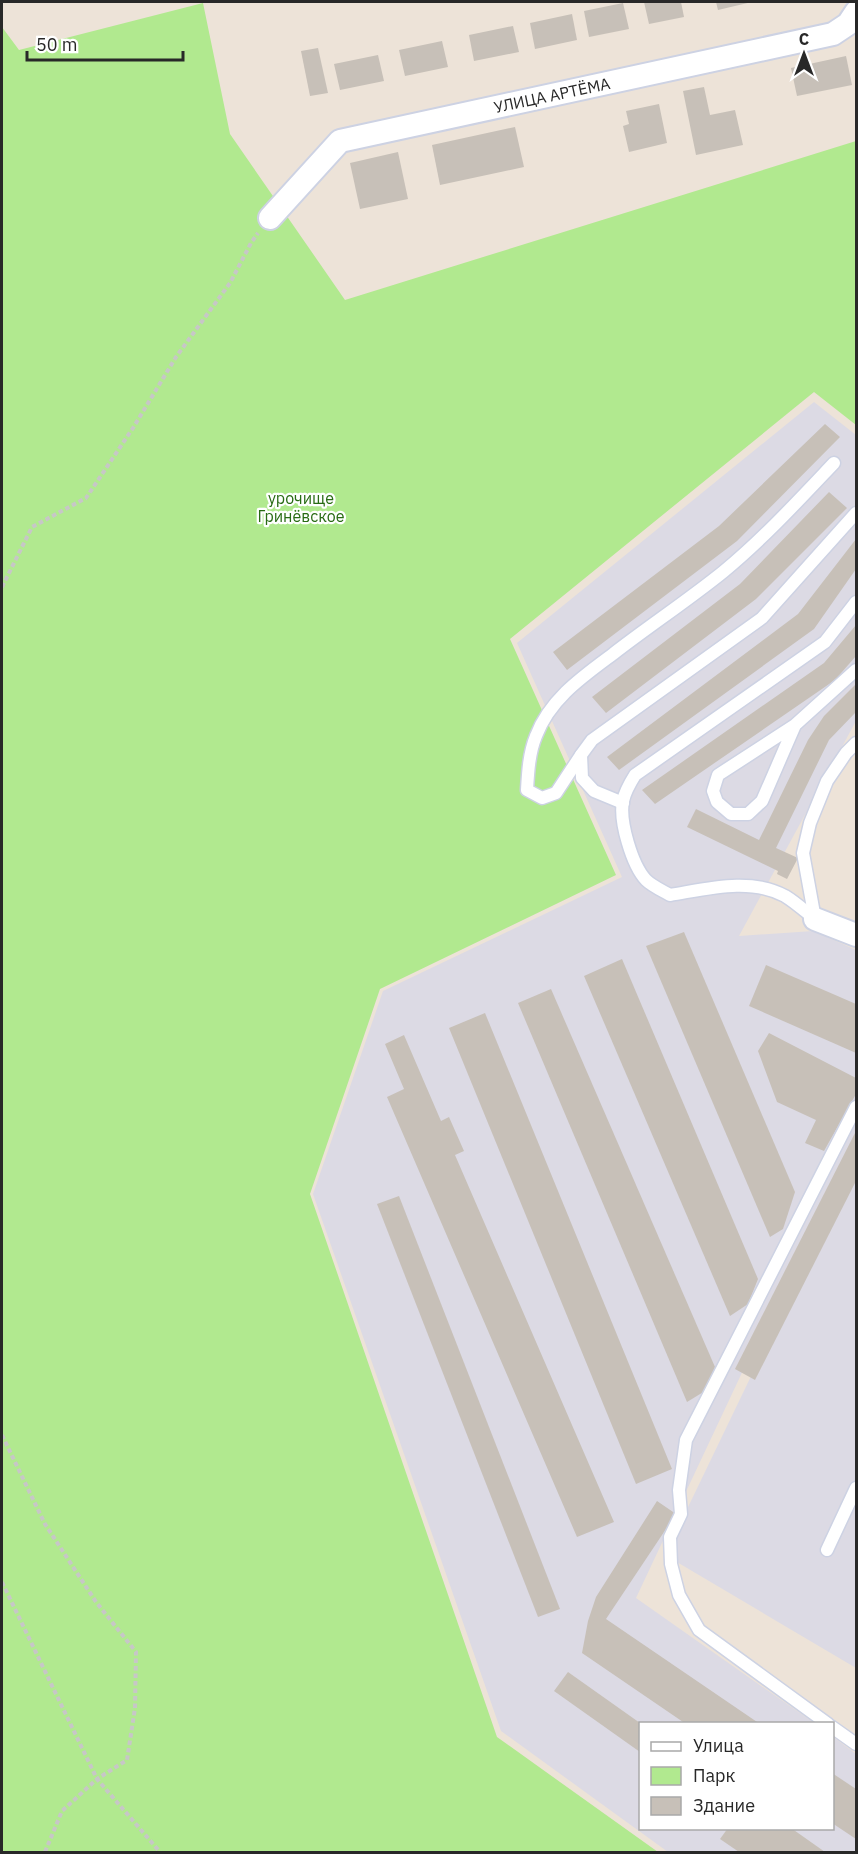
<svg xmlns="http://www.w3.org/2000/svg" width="858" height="1854" font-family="'IBM Plex Sans',sans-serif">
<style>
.industrial{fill:#dcdae4}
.green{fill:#b1e98f}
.building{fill:#c7c0b8}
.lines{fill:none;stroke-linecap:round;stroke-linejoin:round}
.lane-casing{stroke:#cdd2e3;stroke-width:15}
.street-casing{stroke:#cdd2e3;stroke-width:26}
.path{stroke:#c7c7c7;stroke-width:4;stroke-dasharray:4.5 3;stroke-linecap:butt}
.lane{stroke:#fff;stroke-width:12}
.street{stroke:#fff;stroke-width:22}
.labels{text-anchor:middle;stroke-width:4.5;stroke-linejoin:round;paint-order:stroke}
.street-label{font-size:16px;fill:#282828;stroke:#fff}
.park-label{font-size:16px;fill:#286b13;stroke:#fff}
</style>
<rect width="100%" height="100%" fill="#ede3d8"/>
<g class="industrial">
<polygon points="814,402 856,435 856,721 739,936 813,931 856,950 856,1139 747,1362 636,1598 814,1723 640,1724 640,1828 832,1828 833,1737 856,1754 856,1852 668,1852 501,1731 313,1194 383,991 622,877 517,643"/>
<polygon points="856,1158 856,1668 665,1555"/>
</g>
<polygon class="green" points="203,3 230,134 345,300 856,141 856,425 814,392 510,639 616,875 380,989 310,1194 497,1737 658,1852 2,1852 2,27 19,50"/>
<g class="building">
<polygon points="644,2 681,2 684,17 649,24"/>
<polygon points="716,2 752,2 718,10"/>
<polygon points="623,3 629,29 589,37 584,11"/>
<polygon points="572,14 577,40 535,49 530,23"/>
<polygon points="513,26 519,52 474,61 469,35"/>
<polygon points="442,41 448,67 405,76 399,50"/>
<polygon points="318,48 328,93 310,96 301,51"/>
<polygon points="378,55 384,81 340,90 334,64"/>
<polygon points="846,56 852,85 797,96 791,68"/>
<polygon points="704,87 710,115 735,110 743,145 696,155 683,91"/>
<polygon points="659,104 667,143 629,152 623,126 629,124 626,111"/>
<polygon points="515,127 524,167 440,185 432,145"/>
<polygon points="398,152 408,199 360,209 350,163"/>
<polygon points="825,424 840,437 737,541 567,670 553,652 719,526"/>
<polygon points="829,492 847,508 756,599 606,713 592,697 740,584"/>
<polygon points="856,539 856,569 814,629 619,770 607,757 798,614"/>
<polygon points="856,625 856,656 835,680 655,804 642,790 824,663"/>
<polygon points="856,684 856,712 829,740 776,848 798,858 787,879 777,874 778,871 687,827 696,809 759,840 808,740 824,716"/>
<polygon points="684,932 795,1192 783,1229 770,1237 646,946"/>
<polygon points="622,959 758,1279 748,1304 730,1316 584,976"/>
<polygon points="766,965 856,1004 856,1053 749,1006"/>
<polygon points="551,989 715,1367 705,1391 687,1402 518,1003"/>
<polygon points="485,1013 672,1469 636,1484 449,1028"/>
<polygon points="769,1033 856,1078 856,1094 824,1151 805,1143 816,1120 777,1102 758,1051"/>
<polygon points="404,1035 441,1121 449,1117 464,1151 455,1155 614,1522 577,1537 387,1097 404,1089 385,1044"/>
<polygon points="856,1131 856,1181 755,1380 735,1369"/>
<polygon points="399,1196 560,1609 538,1617 377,1204"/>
<polygon points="657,1501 676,1514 606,1619 760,1724 686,1724 582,1653 588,1621 596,1597"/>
<polygon points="568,1672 640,1723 640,1752 554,1691"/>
<polygon points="832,1773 856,1789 856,1839 832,1823"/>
<polygon points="728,1828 791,1828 825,1852 739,1852 720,1839"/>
</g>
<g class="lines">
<defs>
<g id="lane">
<polyline points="795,725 762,801 748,814 731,814 717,802 713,791 718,775 795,725 856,670"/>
<path d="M581,755L556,793L542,798L527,790C528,772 529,753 536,736C550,699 582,677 613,654C649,626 687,601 723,572C763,539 798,501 834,463"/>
<polyline points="623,803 594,791 582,778 581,755 592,740 762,618 856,513"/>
<path d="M815,919C805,911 795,902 785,896C750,877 707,889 670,895C663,891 652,886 646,880C632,865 619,821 623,801C625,791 630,783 635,775L825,642L856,602"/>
<polyline points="815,919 803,853 810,823 827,781 846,753 856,743"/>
<polyline points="827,1550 856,1488"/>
<polyline points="828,1724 699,1630 679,1595 671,1564 670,1537 681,1514 679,1490 686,1440 856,1107"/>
<polyline points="832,1727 856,1744"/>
</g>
<g id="street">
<polyline points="270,218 340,141 833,34 848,24 856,12"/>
<polyline points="815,919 856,935"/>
</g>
</defs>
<use href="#lane" class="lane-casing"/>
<use href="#street" class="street-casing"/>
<g class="path">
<polyline points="2,587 32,527 86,498 133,428 176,357 230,283 251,243 258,233"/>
<polyline points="2,1435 45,1524 96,1602 136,1652 135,1708 127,1760 97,1779 62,1811 45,1852"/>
<polyline points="2,1582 97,1779 160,1852"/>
</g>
<use href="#lane" class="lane"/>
<use href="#street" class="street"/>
</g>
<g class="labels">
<g class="street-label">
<text transform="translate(552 95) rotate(-12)" y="6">УЛИЦА АРТЁМА</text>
</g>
<g class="park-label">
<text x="301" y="504">урочище<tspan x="301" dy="18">Гринёвское</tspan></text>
</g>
</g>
<rect width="858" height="1854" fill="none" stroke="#282828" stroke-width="6"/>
<rect x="639" y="1722" width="195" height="108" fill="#ffffff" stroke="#a9a9a9" stroke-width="1.5"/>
<rect x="651" y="1742" width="30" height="9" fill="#ffffff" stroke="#a9a9a9" stroke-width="1.5"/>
<text x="693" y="1752" font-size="18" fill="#282828">Улица</text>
<rect x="651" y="1767" width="30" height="18" fill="#b1e98f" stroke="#a9a9a9" stroke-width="1.5"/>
<text x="693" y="1782" font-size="18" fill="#282828">Парк</text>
<rect x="651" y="1797" width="30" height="18" fill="#c7c0b8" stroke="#a9a9a9" stroke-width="1.5"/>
<text x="693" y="1812" font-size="18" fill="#282828">Здание</text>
<g transform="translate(804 54)" stroke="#ffffff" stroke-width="4.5" paint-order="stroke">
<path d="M0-4.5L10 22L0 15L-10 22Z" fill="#282828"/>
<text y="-9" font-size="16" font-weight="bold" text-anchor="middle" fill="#282828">С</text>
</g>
<path d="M27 51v9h156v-9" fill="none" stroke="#282828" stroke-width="3"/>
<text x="36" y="51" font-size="18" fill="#282828" stroke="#ffffff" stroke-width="4.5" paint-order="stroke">50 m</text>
</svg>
